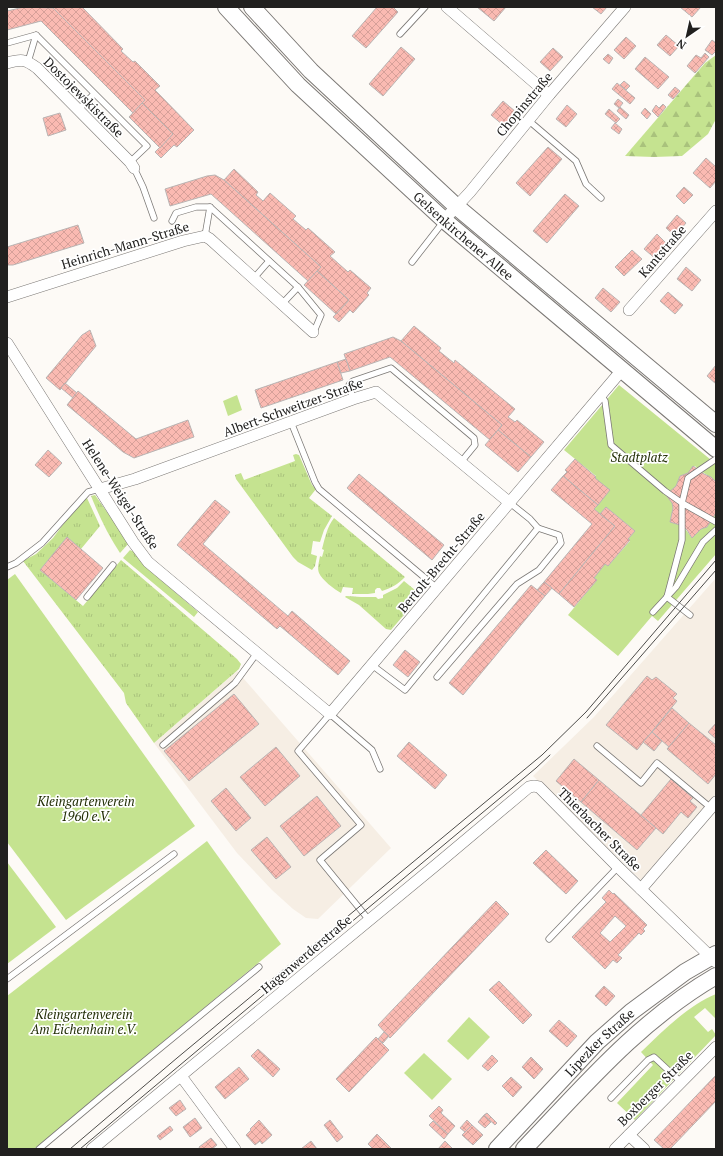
<svg xmlns="http://www.w3.org/2000/svg" width="723" height="1156" font-family="'PT Serif',serif">
<style>
.built{fill:#f6eee4}
.grass{fill:url(#grass-tufts)}
.forest{fill:url(#forest-firs)}
.green{fill:#c5e390}
.building{fill:url(#building-cross-hatch);stroke:#b9b4b3;fill-rule:evenodd}
.lines{fill:none;stroke-linecap:round;stroke-linejoin:round}
.lane-casing{stroke:#7c7976;stroke-width:7}
.street-casing{stroke:#7c7976;stroke-width:12}
.secondary-casing{stroke:#7c7976;stroke-width:18}
.lane{stroke:#fff;stroke-width:5.5}
.street{stroke:#fff;stroke-width:11}
.secondary{stroke:#fff;stroke-width:16}
.tram{stroke:#4d4c4a;stroke-width:1}
.labels{text-anchor:middle;stroke-width:3.5;stroke-linejoin:round;paint-order:stroke}
.street-label{font-size:13px;fill:#21201f;stroke:#fff}
.park-label{font-size:13px;font-style:italic;fill:#243008;stroke:#fff}
</style>
<defs>
<pattern id="grass-tufts" width="24" height="20" patternUnits="userSpaceOnUse"><rect width="24" height="20" fill="#c5e390"/><path d="M3 7l-1-3M5 7V3M7 7l1-3M15 17l-1-3M17 17v-4M19 17l1-3" fill="none" stroke="#a9c27c"/></pattern>
<pattern id="forest-firs" width="22" height="20" patternUnits="userSpaceOnUse"><rect width="22" height="20" fill="#c5e390"/><path d="M5 1l3.5 6h-7zM16 11l3.5 6h-7z" fill="#a9c27c"/></pattern>
<pattern id="building-cross-hatch" width="8" height="8" patternUnits="userSpaceOnUse"><rect width="8" height="8" fill="#fabab2"/><path d="M0 0l8 8M0 8l8-8" fill="none" stroke="#d6a099"/></pattern>
</defs>
<rect width="100%" height="100%" fill="#fdfaf6"/>
<g class="built">
<polygon points="716,578 716,794 641,880 533,776 594,717"/>
<polygon points="237,671 391,848 318,919 306,918 293,909 272,890 237,853 154,743"/>
</g>
<g class="grass">
<polygon points="296,454 299,455 312,485 316,489 309,498 332,516 324,530 320,542 313,541 311,554 317,556 315,566 312,570 298,562 293,557 236,479 235,475 241,473 244,480 295,461 293,455"/>
<path d="M95,495L129,543L120,553C108,535 99,516 91,496Z"/>
<polygon points="87,498 100,526 81,549 67,537 40,570 83,606 121,560 237,659 241,664 239,669 154,743 126,703 124,693 23,561 36,554 53,538 73,511"/>
<path d="M334,518L405,577C398,584 392,588 382,591L380,588H377L375,590V593L368,594H352L353,588L343,587L341,593C334,589 322,580 319,573C317,568 319,562 320,556L322,557L324,550L322,549C325,538 327,527 334,518Z"/>
<polygon points="133,549 167,585 198,612 194,617 123,558 130,550 132,551"/>
<polygon points="404,581 421,595 391,630 386,629 359,605 345,597 346,596 361,597 376,597 378,599 383,598 383,595 397,588"/>
</g>
<polygon class="forest" points="716,55 716,119 708,134 682,156 654,157 625,156 705,63"/>
<g class="green">
<path d="M619,385L716,464V482C710,475 701,473 695,466L688,473L680,476L672,503L673,508L670,522C685,526 684,527 692,538L701,529L707,527L716,513V554L658,621L652,616L618,656L568,615L597,580L594,578L605,564L608,566L630,541L628,539L635,531L606,507L600,514L594,509L596,476L564,450Z"/>
<polygon points="237,395 242,410 228,416 223,401"/>
<polygon points="15,574 195,826 66,920 7,842 7,580"/>
<polygon points="207,841 281,944 34,1149 7,1149 7,996"/>
<polygon points="7,862 56,927 7,964"/>
<path d="M716,994V1019L705,1008L694,1017L708,1032L712,1029L716,1035L635,1120L617,1103L653,1065L641,1052C663,1031 687,1006 716,994Z"/>
<polygon points="469,1017 490,1037 468,1060 447,1041"/>
<polygon points="424,1053 452,1079 432,1100 404,1073"/>
</g>
<g class="building">
<polygon points="24,7 53,8 145,100 133,113 41,21 7,30 7,11"/>
<polygon points="54,7 82,7 123,49 121,51 133,62 135,61 160,86 155,90 194,130 177,147 174,145 161,158 155,152 173,134 142,103 145,100 53,8"/>
<polygon points="377,7 393,7 398,12 366,48 352,36"/>
<polygon points="477,7 506,7 494,21"/>
<polygon points="592,7 607,7 601,14"/>
<polygon points="680,7 701,7 692,17"/>
<polygon points="666,35 679,46 670,56 657,45"/>
<polygon points="626,37 636,46 624,59 614,50"/>
<polygon points="712,40 716,43 716,51 712,55 705,50"/>
<polygon points="401,47 415,59 383,96 369,84"/>
<polygon points="553,48 563,57 550,71 540,62"/>
<polygon points="705,53 709,57 695,73 687,66 696,55 701,58"/>
<polygon points="608,54 613,58 609,64 603,59"/>
<polygon points="645,57 669,77 658,89 635,69"/>
<polygon points="624,81 630,86 626,90 620,85"/>
<polygon points="617,83 635,98 630,104 612,89"/>
<polygon points="675,87 680,91 673,99 668,95"/>
<polygon points="618,99 623,103 619,108 614,104"/>
<polygon points="503,101 516,112 504,126 491,115"/>
<polygon points="142,103 173,134 160,148 129,117"/>
<polygon points="663,104 666,107 658,117 652,111 656,105 659,108"/>
<polygon points="567,105 577,114 566,127 556,119"/>
<polygon points="620,107 629,115 626,119 617,111"/>
<polygon points="645,108 651,114 647,119 641,113"/>
<polygon points="609,109 620,119 616,123 605,114"/>
<polygon points="60,113 66,130 48,136 43,118"/>
<polygon points="615,123 622,129 619,134 611,128"/>
<polygon points="548,147 562,159 530,196 516,183"/>
<polygon points="706,158 716,167 716,181 710,188 693,173"/>
<polygon points="234,169 258,192 256,195 263,201 270,193 296,216 293,219 306,230 308,228 335,252 330,256 348,272 350,270 371,288 367,293 369,295 353,313 350,310 339,322 333,317 349,300 317,271 321,267 224,180"/>
<polygon points="215,175 224,180 321,267 308,281 211,194 170,206 165,189 207,176"/>
<polygon points="684,187 693,195 684,204 676,196"/>
<polygon points="565,194 579,206 547,243 533,231"/>
<polygon points="677,215 686,223 675,236 666,228"/>
<polygon points="78,225 84,243 13,265 7,265 7,247"/>
<polygon points="657,234 669,246 657,260 644,249"/>
<polygon points="632,250 642,259 624,276 615,267"/>
<polygon points="686,267 701,280 692,291 677,279"/>
<polygon points="317,271 349,300 336,314 304,285"/>
<polygon points="603,288 620,302 611,312 595,298"/>
<polygon points="668,292 683,305 675,314 660,301"/>
<polygon points="414,326 441,348 439,351 454,363 455,360 515,409 508,417 515,422 517,420 544,442 531,457 498,430 502,425 401,341"/>
<polygon points="90,330 96,346 60,390 46,378 82,335"/>
<polygon points="393,337 401,341 502,425 490,440 390,357 350,371 344,354"/>
<polygon points="346,359 350,371 341,373 337,362"/>
<polygon points="337,362 343,380 261,408 255,390"/>
<polygon points="716,365 716,384 707,376"/>
<polygon points="65,383 77,393 73,398 61,388"/>
<polygon points="78,391 136,439 188,420 194,437 134,458 123,452 67,405"/>
<polygon points="498,430 531,457 518,472 485,445"/>
<polygon points="48,450 62,463 49,477 35,465"/>
<polygon points="575,459 596,477 595,478 610,490 598,505 563,476 567,472 565,470"/>
<polygon points="693,466 704,474 711,477 716,482 716,513 707,527 701,529 692,538 687,530 683,526 670,522 673,508 672,503 666,495 676,486 680,476 688,473"/>
<polygon points="359,474 444,545 432,560 347,488"/>
<polygon points="563,476 598,505 594,509 615,526 559,594 544,582 592,524 551,490"/>
<polygon points="215,500 230,512 203,544 288,616 292,611 350,661 338,675 280,626 277,629 177,545"/>
<polygon points="606,507 635,531 628,539 630,540 608,566 605,564 594,578 597,580 574,607 559,594 615,526 600,514"/>
<polygon points="67,537 103,568 76,600 40,570"/>
<polygon points="544,582 552,588 545,596 537,590"/>
<polygon points="531,585 545,596 463,695 449,683"/>
<polygon points="405,650 420,662 408,677 393,665"/>
<polygon points="647,676 652,680 656,677 677,694 673,698 677,701 637,750 606,725"/>
<polygon points="234,694 259,724 189,781 164,751"/>
<polygon points="672,708 689,723 669,747 652,732"/>
<polygon points="689,723 716,745 716,774 708,784 667,749"/>
<polygon points="716,723 716,739 708,732"/>
<polygon points="652,732 662,741 654,751 643,742"/>
<polygon points="409,742 447,775 435,789 397,756"/>
<polygon points="276,747 300,776 265,806 240,777"/>
<polygon points="574,759 599,780 581,802 556,781"/>
<polygon points="671,779 693,798 690,801 697,807 688,818 681,812 663,834 641,815"/>
<polygon points="599,780 656,828 637,850 581,802"/>
<polygon points="226,788 251,818 236,831 211,801"/>
<polygon points="317,796 341,826 304,856 280,826"/>
<polygon points="267,837 291,867 276,879 251,850"/>
<polygon points="546,850 578,881 566,894 533,863"/>
<path d="M609,890L613,894L614,893L647,925L643,929L645,931L641,935L639,933L618,955L622,958L617,963L613,960L605,969L572,937L606,902L602,898ZM615,916L626,926L610,942L600,933Z"/>
<polygon points="496,901 509,914 390,1038 378,1025"/>
<polygon points="499,981 532,1015 523,1024 489,990"/>
<polygon points="604,986 615,996 606,1006 595,996"/>
<polygon points="559,1020 577,1036 567,1047 549,1031"/>
<polygon points="384,1032 389,1036 383,1043 378,1039"/>
<polygon points="376,1037 389,1050 349,1092 336,1079"/>
<polygon points="258,1049 280,1069 273,1077 251,1056"/>
<polygon points="492,1055 498,1061 488,1071 482,1066"/>
<polygon points="531,1057 543,1069 534,1079 522,1067"/>
<polygon points="239,1067 249,1079 225,1099 215,1087"/>
<polygon points="716,1075 716,1101 670,1149 664,1149 654,1140"/>
<polygon points="511,1077 522,1087 513,1097 502,1086"/>
<polygon points="180,1100 186,1109 176,1116 169,1108"/>
<polygon points="439,1106 443,1110 441,1113 455,1126 448,1134 429,1116"/>
<polygon points="487,1113 497,1123 495,1125 484,1115"/>
<polygon points="484,1115 491,1122 485,1128 478,1122"/>
<polygon points="195,1118 202,1128 190,1137 183,1127"/>
<polygon points="259,1120 272,1135 262,1144 260,1141 255,1145 246,1135 251,1130 250,1129"/>
<polygon points="330,1120 343,1137 337,1142 324,1125"/>
<polygon points="467,1120 472,1125 465,1132 460,1128"/>
<polygon points="433,1121 448,1134 444,1139 429,1125"/>
<polygon points="472,1125 483,1135 473,1145 462,1135"/>
<polygon points="170,1126 173,1130 160,1140 157,1136"/>
<polygon points="377,1134 392,1149 373,1149 368,1144"/>
<polygon points="211,1138 217,1145 212,1149 200,1149 199,1147"/>
<polygon points="311,1141 317,1149 301,1149"/>
<polygon points="445,1141 453,1149 438,1149"/>
</g>
<g class="lines">
<defs>
<g id="lane">
<polyline points="400,34 425,7"/>
<polyline points="7,43 36,35 147,146 130,162"/>
<polyline points="28,62 36,35"/>
<polyline points="78,110 94,94"/>
<polyline points="528,120 576,161 586,184 601,198"/>
<polyline points="134,168 143,187 154,218"/>
<polyline points="172,221 176,213 196,207 210,207 298,287 321,315 316,327 313,332"/>
<polyline points="205,236 210,207"/>
<polyline points="412,262 444,221"/>
<polyline points="254,278 269,261"/>
<polyline points="282,304 298,287"/>
<polyline points="601,395 605,401 611,445 665,491 682,503 688,478 716,459"/>
<polyline points="353,399 349,385 353,381 391,368 474,438 475,445 461,462"/>
<polyline points="291,422 315,482 319,489 437,588"/>
<polyline points="7,567 16,563 42,543 88,492 99,489"/>
<polyline points="87,597 113,565"/>
<polyline points="667,597 682,540 682,503 716,522"/>
<polyline points="667,597 690,615"/>
<polyline points="653,612 676,587 703,542 716,530"/>
<polyline points="372,665 405,690 538,528 530,519 510,503"/>
<polyline points="437,677 517,584 539,570 561,543 559,535 538,528"/>
<polyline points="163,745 235,683 257,653"/>
<polyline points="597,746 641,783 657,763 711,808"/>
<polyline points="369,920 320,860 361,825 298,751 330,714 372,750 380,769"/>
<polyline points="549,939 618,867"/>
<polyline points="7,979 174,854"/>
<polyline points="611,1098 648,1060 654,1057 681,1082"/>
<polyline points="39,1149 102,1096 259,967"/>
</g>
<g id="street">
<polyline points="447,7 549,95"/>
<path d="M7,63C21,59 25,59 37,68L130,162L134,168"/>
<polyline points="444,220 470,192 549,95 625,7"/>
<polyline points="7,297 183,241 205,236 210,239 313,332"/>
<polyline points="629,310 716,211"/>
<polyline points="7,343 133,542 148,562 330,714 622,370"/>
<polyline points="100,489 135,479 353,399 376,392 510,503"/>
<polyline points="641,889 716,802"/>
<polyline points="181,1076 235,1149"/>
<polyline points="629,1135 644,1149"/>
<polyline points="92,1149 436,865 529,787 534,786 539,787 618,867 716,962"/>
<polyline points="615,1149 716,1047"/>
</g>
<g id="secondary">
<path id="s1" d="M226,7L298,85L444,220L716,449"/>
<polyline points="252,7 311,71 457,207 716,424"/>
<path id="s2" d="M497,1149L597,1042L631,1012L685,972L716,954"/>
<path d="M524,1149C584,1086 640,1020 716,976"/>
</g>
</defs>
<use href="#lane" class="lane-casing"/>
<use href="#street" class="street-casing"/>
<use href="#secondary" class="secondary-casing"/>
<use href="#lane" class="lane"/>
<use href="#street" class="street"/>
<use href="#secondary" class="secondary"/>
<g class="tram">
<polyline points="587,718 716,570"/>
<polyline points="325,944 536,768 550,755"/>
<polyline points="70,1149 177,1058 542,755 586,712 716,560"/>
<polyline points="80,1149 273,987"/>
</g>
</g>
<g class="labels">
<g class="street-label">
<text transform="translate(84 97) rotate(45)" y="5">Dostojewskistraße</text>
<text transform="translate(524 104) rotate(-50)" y="5">Chopinstraße</text>
<text dy="5" stroke="none"><textPath href="#s1" startOffset="330">Gelsenkirchener Allee</textPath></text>
<text transform="translate(125 245) rotate(-17)" y="5">Heinrich-Mann-Straße</text>
<text transform="translate(662 251) rotate(-49)" y="5">Kantstraße</text>
<text transform="translate(293 407) rotate(-20)" y="5">Albert-Schweitzer-Straße</text>
<text transform="translate(121 494) rotate(57)" y="5">Helene-Weigel-Straße</text>
<text transform="translate(441 562) rotate(-50)" y="5">Bertolt-Brecht-Straße</text>
<text transform="translate(600 829) rotate(45)" y="5">Thierbacher Straße</text>
<text transform="translate(306 954) rotate(-40)" y="5">Hagenwerderstraße</text>
<text dy="5" stroke="none"><textPath href="#s2" startOffset="148">Lipezker Straße</textPath></text>
<text transform="translate(655 1088) rotate(-45)" y="5">Boxberger Straße</text>
</g>
<g class="park-label">
<text x="639" y="462">Stadtplatz</text>
<text x="86" y="806">Kleingartenverein<tspan x="86" dy="15">1960 e.V.</tspan></text>
<text x="84" y="1019">Kleingartenverein<tspan x="84" dy="15">Am Eichenhain e.V.</tspan></text>
</g>
</g>
<rect width="723" height="1156" fill="none" stroke="#21201f" stroke-width="16"/>
<g transform="translate(687 36) rotate(214)" stroke="#ffffff" stroke-width="3" paint-order="stroke">
<path d="M0-3L7 15L0 10L-7 15Z" fill="#21201f"/>
<text y="-6" font-size="11" font-weight="bold" text-anchor="middle" fill="#21201f">N</text>
</g>
</svg>
